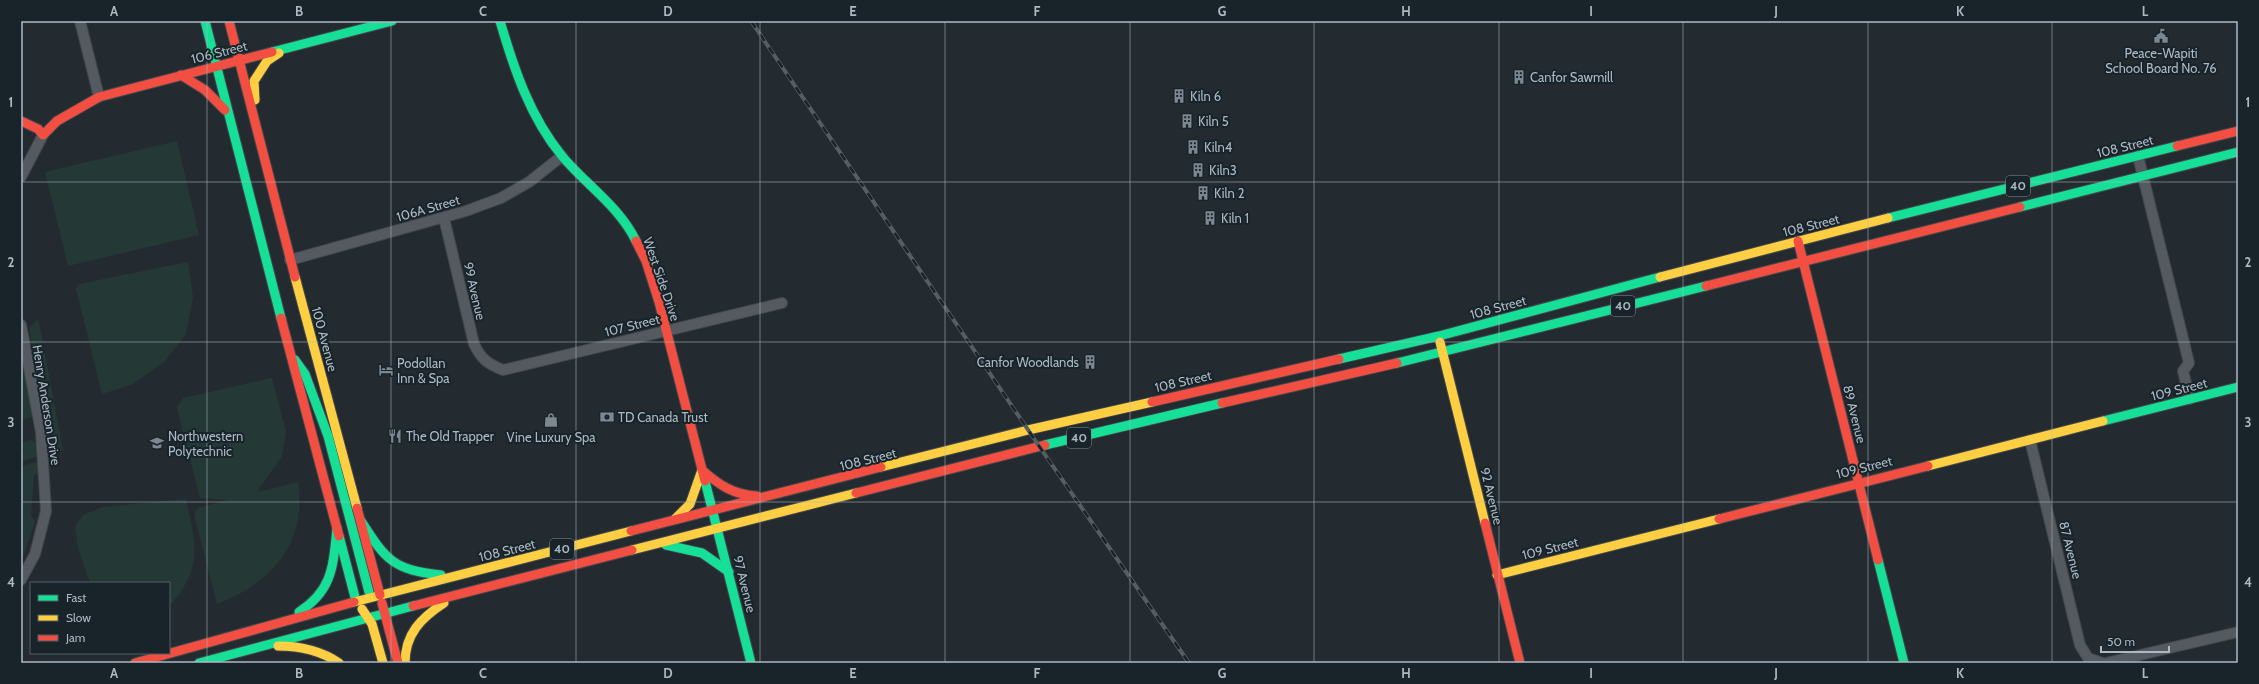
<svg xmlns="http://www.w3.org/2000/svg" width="2259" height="684" font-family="Cabin,sans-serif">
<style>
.green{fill:#243836}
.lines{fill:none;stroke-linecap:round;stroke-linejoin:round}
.street-casing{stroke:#42474b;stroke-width:12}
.fast-casing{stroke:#42474b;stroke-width:11}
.slow-casing{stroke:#42474b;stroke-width:11}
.jam-casing{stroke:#42474b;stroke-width:11}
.street{stroke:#545a5f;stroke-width:10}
.fast{stroke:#16e098;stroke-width:9}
.slow{stroke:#ffcf43;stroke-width:9}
.jam{stroke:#f24e42;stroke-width:9}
.rail-casing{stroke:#575e62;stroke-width:4}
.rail{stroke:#18232a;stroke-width:2.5;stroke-dasharray:8;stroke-linecap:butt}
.grid{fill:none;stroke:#acb9c3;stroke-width:1;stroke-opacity:0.55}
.labels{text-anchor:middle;stroke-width:4;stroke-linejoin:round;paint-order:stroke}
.shield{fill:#18232a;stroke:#808c95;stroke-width:1}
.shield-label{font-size:12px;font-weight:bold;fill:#acb9c3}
.street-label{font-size:13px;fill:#acb9c3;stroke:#18232a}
.poi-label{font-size:13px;fill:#acb9c3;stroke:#18232a;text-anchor:start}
.neatline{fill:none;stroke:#acb9c3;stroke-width:1.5}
.grid-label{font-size:13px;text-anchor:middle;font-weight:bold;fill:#acb9c3}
</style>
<rect width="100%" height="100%" fill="#242b30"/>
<g class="green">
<polygon points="177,141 199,235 68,266 45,172"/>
<polygon points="188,262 193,297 186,334 164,362 131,385 102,394 76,289 79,284"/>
<polygon points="37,320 39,322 63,450 54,453 50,451 29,328"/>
<polygon points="21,356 33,417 21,420"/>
<path d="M272,378L286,432L282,456L257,492L298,482C299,491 300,501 299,510C296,557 259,588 217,604L194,514L198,508L227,500L200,498L177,408L183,398Z"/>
<polygon points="30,440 37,443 38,456 21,462 21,453 24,452 22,443"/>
<polygon points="38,461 39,472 34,476 31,516 35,521 21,564 21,467"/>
<path d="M186,499C195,543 204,566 172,603L169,604V583H90L78,547L75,526L83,515L103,507Z"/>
</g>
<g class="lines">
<defs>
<g id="street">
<polyline points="80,21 99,97"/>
<polyline points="2138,156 2189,363 2183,371 2190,399"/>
<polyline points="21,177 43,135"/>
<path d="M444,218L474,344C481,359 488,364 503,370L782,303"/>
<polyline points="290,260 466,211 501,198 529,182 562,156"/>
<polyline points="21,325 41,432 46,511 35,554 21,580"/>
<polyline points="2030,440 2080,645 2088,658 2102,663"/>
<polyline points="2106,663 2238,632"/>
</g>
<g id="fast">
<polyline points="205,21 281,318"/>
<path d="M500,21C514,69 530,117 562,156C586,185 619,206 636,241"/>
<polyline points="272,52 392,21"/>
<polyline points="2020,207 2238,152"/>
<polyline points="1888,218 2177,146"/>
<polyline points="1339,359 1439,336 1660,277"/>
<polyline points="295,360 305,374 328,436 369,592"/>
<polyline points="1397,363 1706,286"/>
<polyline points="2103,421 2238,387"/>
<polyline points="1045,445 1222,403"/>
<polyline points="705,481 751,663"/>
<path d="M361,521C386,560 393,570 441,575"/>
<polyline points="339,536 356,601"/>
<polyline points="666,545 702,553 729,572"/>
<polyline points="1878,560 1904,663"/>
<path d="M299,612C333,590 333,566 337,528"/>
<polyline points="199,663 413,606"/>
</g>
<g id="slow">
<polyline points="255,100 254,81 267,61 279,53"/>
<polyline points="295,277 357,508"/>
<polyline points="1660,277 1888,218"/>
<polyline points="1440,342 1485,523"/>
<polyline points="1928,466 2103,421"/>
<polyline points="881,467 1028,430 1152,402"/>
<polyline points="675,519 690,504 702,470"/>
<polyline points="632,550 856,493"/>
<polyline points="1497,575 1719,519"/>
<polyline points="354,602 631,531"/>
<polyline points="362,609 372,624 383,663"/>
<path d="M278,646C300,646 320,650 339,663"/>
<path d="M405,663C405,634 421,618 444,603"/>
</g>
<g id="jam">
<polyline points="229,21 295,277"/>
<polyline points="181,75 205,90 225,110"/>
<polyline points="21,121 38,129 43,135 57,121 99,97 272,52"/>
<polyline points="2177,146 2238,131"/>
<polyline points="636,241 646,261 659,302 705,481"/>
<polyline points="1798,241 1878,560"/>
<polyline points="1706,286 2020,207"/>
<polyline points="281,318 339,536"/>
<polyline points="1152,402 1339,359"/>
<polyline points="1222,403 1397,363"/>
<path d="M702,470C719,485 734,495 757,496"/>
<polyline points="856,493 1045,445"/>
<polyline points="357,508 380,595"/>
<polyline points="1719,519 1928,466"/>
<polyline points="1485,523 1520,663"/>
<polyline points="631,531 881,467"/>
<polyline points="382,603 398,663"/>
<polyline points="413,606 632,550"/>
<polyline points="135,663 354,602"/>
</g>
</defs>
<use href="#street" class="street-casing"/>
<use href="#fast" class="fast-casing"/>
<use href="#slow" class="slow-casing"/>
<use href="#jam" class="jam-casing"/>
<use href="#street" class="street"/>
<use href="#fast" class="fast"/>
<use href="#slow" class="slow"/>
<use href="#jam" class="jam"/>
<defs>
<polyline id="rail" points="751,21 1039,446 1189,663"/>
</defs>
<use href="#rail" class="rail-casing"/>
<use href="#rail" class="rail"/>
</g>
<path class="grid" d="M207,21V663M391,21V663M576,21V663M760,21V663M945,21V663M1130,21V663M1314,21V663M1499,21V663M1683,21V663M1868,21V663M2052,21V663M21,182H2238M21,342H2238M21,502H2238"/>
<defs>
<symbol id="civic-bare" viewBox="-9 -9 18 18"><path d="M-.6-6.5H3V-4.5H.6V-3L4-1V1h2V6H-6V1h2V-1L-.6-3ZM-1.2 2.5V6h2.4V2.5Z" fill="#7c8790" stroke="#18232a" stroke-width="2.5" paint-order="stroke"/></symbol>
<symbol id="building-bare" viewBox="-9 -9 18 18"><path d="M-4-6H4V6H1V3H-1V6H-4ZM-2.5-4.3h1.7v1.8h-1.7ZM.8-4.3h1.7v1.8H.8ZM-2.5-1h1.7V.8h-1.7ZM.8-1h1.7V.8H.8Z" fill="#7c8790" stroke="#18232a" stroke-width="2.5" paint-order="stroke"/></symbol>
<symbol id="hotel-bare" viewBox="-9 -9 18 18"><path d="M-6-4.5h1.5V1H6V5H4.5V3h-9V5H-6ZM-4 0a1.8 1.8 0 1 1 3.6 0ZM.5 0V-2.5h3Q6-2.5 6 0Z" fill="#7c8790" stroke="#18232a" stroke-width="2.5" paint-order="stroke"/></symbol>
<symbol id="bank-bare" viewBox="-9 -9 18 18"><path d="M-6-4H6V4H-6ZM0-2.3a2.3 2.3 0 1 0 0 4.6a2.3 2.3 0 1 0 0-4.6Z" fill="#7c8790" stroke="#18232a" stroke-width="2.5" paint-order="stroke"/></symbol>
<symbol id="shop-bare" viewBox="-9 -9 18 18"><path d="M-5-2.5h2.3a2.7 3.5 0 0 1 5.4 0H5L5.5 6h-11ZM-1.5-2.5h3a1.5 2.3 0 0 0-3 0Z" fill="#7c8790" stroke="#18232a" stroke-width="2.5" paint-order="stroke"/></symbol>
<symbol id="restaurant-bare" viewBox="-9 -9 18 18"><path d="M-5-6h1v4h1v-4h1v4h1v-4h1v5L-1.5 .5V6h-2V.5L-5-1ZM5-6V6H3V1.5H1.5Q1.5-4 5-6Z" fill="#7c8790" stroke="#18232a" stroke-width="2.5" paint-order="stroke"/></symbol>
<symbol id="university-bare" viewBox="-9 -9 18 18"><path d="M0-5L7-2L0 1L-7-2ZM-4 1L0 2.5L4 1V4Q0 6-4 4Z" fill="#7c8790" stroke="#18232a" stroke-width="2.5" paint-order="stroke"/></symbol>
</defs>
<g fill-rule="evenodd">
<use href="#civic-bare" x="2151" y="26" width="20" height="20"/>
<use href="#building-bare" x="1509" y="67" width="20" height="20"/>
<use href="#building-bare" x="1169" y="86" width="20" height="20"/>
<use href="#building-bare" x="1177" y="111" width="20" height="20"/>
<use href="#building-bare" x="1183" y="137" width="20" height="20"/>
<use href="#building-bare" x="1188" y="160" width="20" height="20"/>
<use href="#building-bare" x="1193" y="183" width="20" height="20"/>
<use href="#building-bare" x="1200" y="208" width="20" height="20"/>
<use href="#building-bare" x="1080" y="352" width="20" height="20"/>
<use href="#hotel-bare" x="376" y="360" width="20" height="20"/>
<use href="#bank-bare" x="597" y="407" width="20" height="20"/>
<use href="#shop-bare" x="541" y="410" width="20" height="20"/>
<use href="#restaurant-bare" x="385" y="426" width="20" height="20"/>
<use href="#university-bare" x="147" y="433" width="20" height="20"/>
</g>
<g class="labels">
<g class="shield">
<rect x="2006" y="176" width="24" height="20" rx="3"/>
<rect x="1611" y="296" width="24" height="20" rx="3"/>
<rect x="1067" y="428" width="24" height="20" rx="3"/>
<rect x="550" y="539" width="24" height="20" rx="3"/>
</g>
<g class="shield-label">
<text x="2018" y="190">40</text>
<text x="1623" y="310">40</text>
<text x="1079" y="442">40</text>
<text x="562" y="553">40</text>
</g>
<g class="street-label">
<text transform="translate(219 52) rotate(-14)" y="5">106 Street</text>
<text transform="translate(2125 146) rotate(-14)" y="5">108 Street</text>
<text transform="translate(428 208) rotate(-16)" y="5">106A Street</text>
<text transform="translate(1811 225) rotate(-14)" y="5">108 Street</text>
<text transform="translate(662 279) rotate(71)" y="5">West Side Drive</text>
<text transform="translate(475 291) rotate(77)" y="5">99 Avenue</text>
<text transform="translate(1498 307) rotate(-15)" y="5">108 Street</text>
<text transform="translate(632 325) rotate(-14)" y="5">107 Street</text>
<text transform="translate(325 339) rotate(75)" y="5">100 Avenue</text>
<text transform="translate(1183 381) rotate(-13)" y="5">108 Street</text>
<text transform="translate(2179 389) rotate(-14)" y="5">109 Street</text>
<text transform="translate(47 405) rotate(81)" y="5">Henry Anderson Drive</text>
<text transform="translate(1855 414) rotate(76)" y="5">89 Avenue</text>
<text transform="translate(868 459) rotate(-14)" y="5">108 Street</text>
<text transform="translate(1864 467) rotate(-14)" y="5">109 Street</text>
<text transform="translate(1492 496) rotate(76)" y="5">92 Avenue</text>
<text transform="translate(1550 548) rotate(-14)" y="5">109 Street</text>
<text transform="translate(507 550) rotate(-14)" y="5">108 Street</text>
<text transform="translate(2071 550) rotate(76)" y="5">87 Avenue</text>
<text transform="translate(745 584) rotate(76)" y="5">97 Avenue</text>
</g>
<g class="poi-label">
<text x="2161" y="58" text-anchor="middle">Peace-Wapiti<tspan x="2161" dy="15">School Board No. 76</tspan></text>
<text x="1530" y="82">Canfor Sawmill</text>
<text x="1190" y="101">Kiln 6</text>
<text x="1198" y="126">Kiln 5</text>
<text x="1204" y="152">Kiln4</text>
<text x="1209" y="175">Kiln3</text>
<text x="1214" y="198">Kiln 2</text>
<text x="1221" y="223">Kiln 1</text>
<text x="1079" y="367" text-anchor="end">Canfor Woodlands</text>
<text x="397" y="368">Podollan<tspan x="397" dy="15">Inn &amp; Spa</tspan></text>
<text x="618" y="422">TD Canada Trust</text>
<text x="168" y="441">Northwestern<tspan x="168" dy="15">Polytechnic</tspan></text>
<text x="406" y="441">The Old Trapper</text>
<text x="551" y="442" text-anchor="middle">Vine Luxury Spa</text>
</g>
</g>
<rect width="2259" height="684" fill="none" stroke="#18232a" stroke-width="44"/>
<rect x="30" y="582" width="140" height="72" fill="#18232a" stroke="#535f67"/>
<rect x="38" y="595" width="20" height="6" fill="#16e098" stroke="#535f67"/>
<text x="66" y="602" font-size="12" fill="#acb9c3">Fast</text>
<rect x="38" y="615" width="20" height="6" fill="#ffcf43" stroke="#535f67"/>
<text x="66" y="622" font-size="12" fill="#acb9c3">Slow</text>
<rect x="38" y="635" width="20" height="6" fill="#f24e42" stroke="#535f67"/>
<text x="66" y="642" font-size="12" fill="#acb9c3">Jam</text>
<path d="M2101 646v6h68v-6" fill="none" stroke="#acb9c3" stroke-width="2"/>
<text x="2107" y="646" font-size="12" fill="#acb9c3" stroke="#18232a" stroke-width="3" paint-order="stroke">50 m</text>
<rect x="22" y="22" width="2215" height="640" class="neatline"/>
<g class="grid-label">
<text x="114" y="16">A</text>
<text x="299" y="16">B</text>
<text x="483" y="16">C</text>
<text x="668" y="16">D</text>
<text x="853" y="16">E</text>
<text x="1037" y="16">F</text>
<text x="1222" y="16">G</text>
<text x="1406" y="16">H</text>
<text x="1591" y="16">I</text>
<text x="1776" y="16">J</text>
<text x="1960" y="16">K</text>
<text x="2145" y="16">L</text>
<text x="11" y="107">1</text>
<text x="2248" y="107">1</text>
<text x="11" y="267">2</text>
<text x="2248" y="267">2</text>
<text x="11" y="427">3</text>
<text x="2248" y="427">3</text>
<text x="11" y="587">4</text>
<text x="2248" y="587">4</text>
<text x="114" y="678">A</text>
<text x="299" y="678">B</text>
<text x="483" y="678">C</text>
<text x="668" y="678">D</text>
<text x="853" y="678">E</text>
<text x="1037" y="678">F</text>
<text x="1222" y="678">G</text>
<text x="1406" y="678">H</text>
<text x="1591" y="678">I</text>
<text x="1776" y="678">J</text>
<text x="1960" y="678">K</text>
<text x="2145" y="678">L</text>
</g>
</svg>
